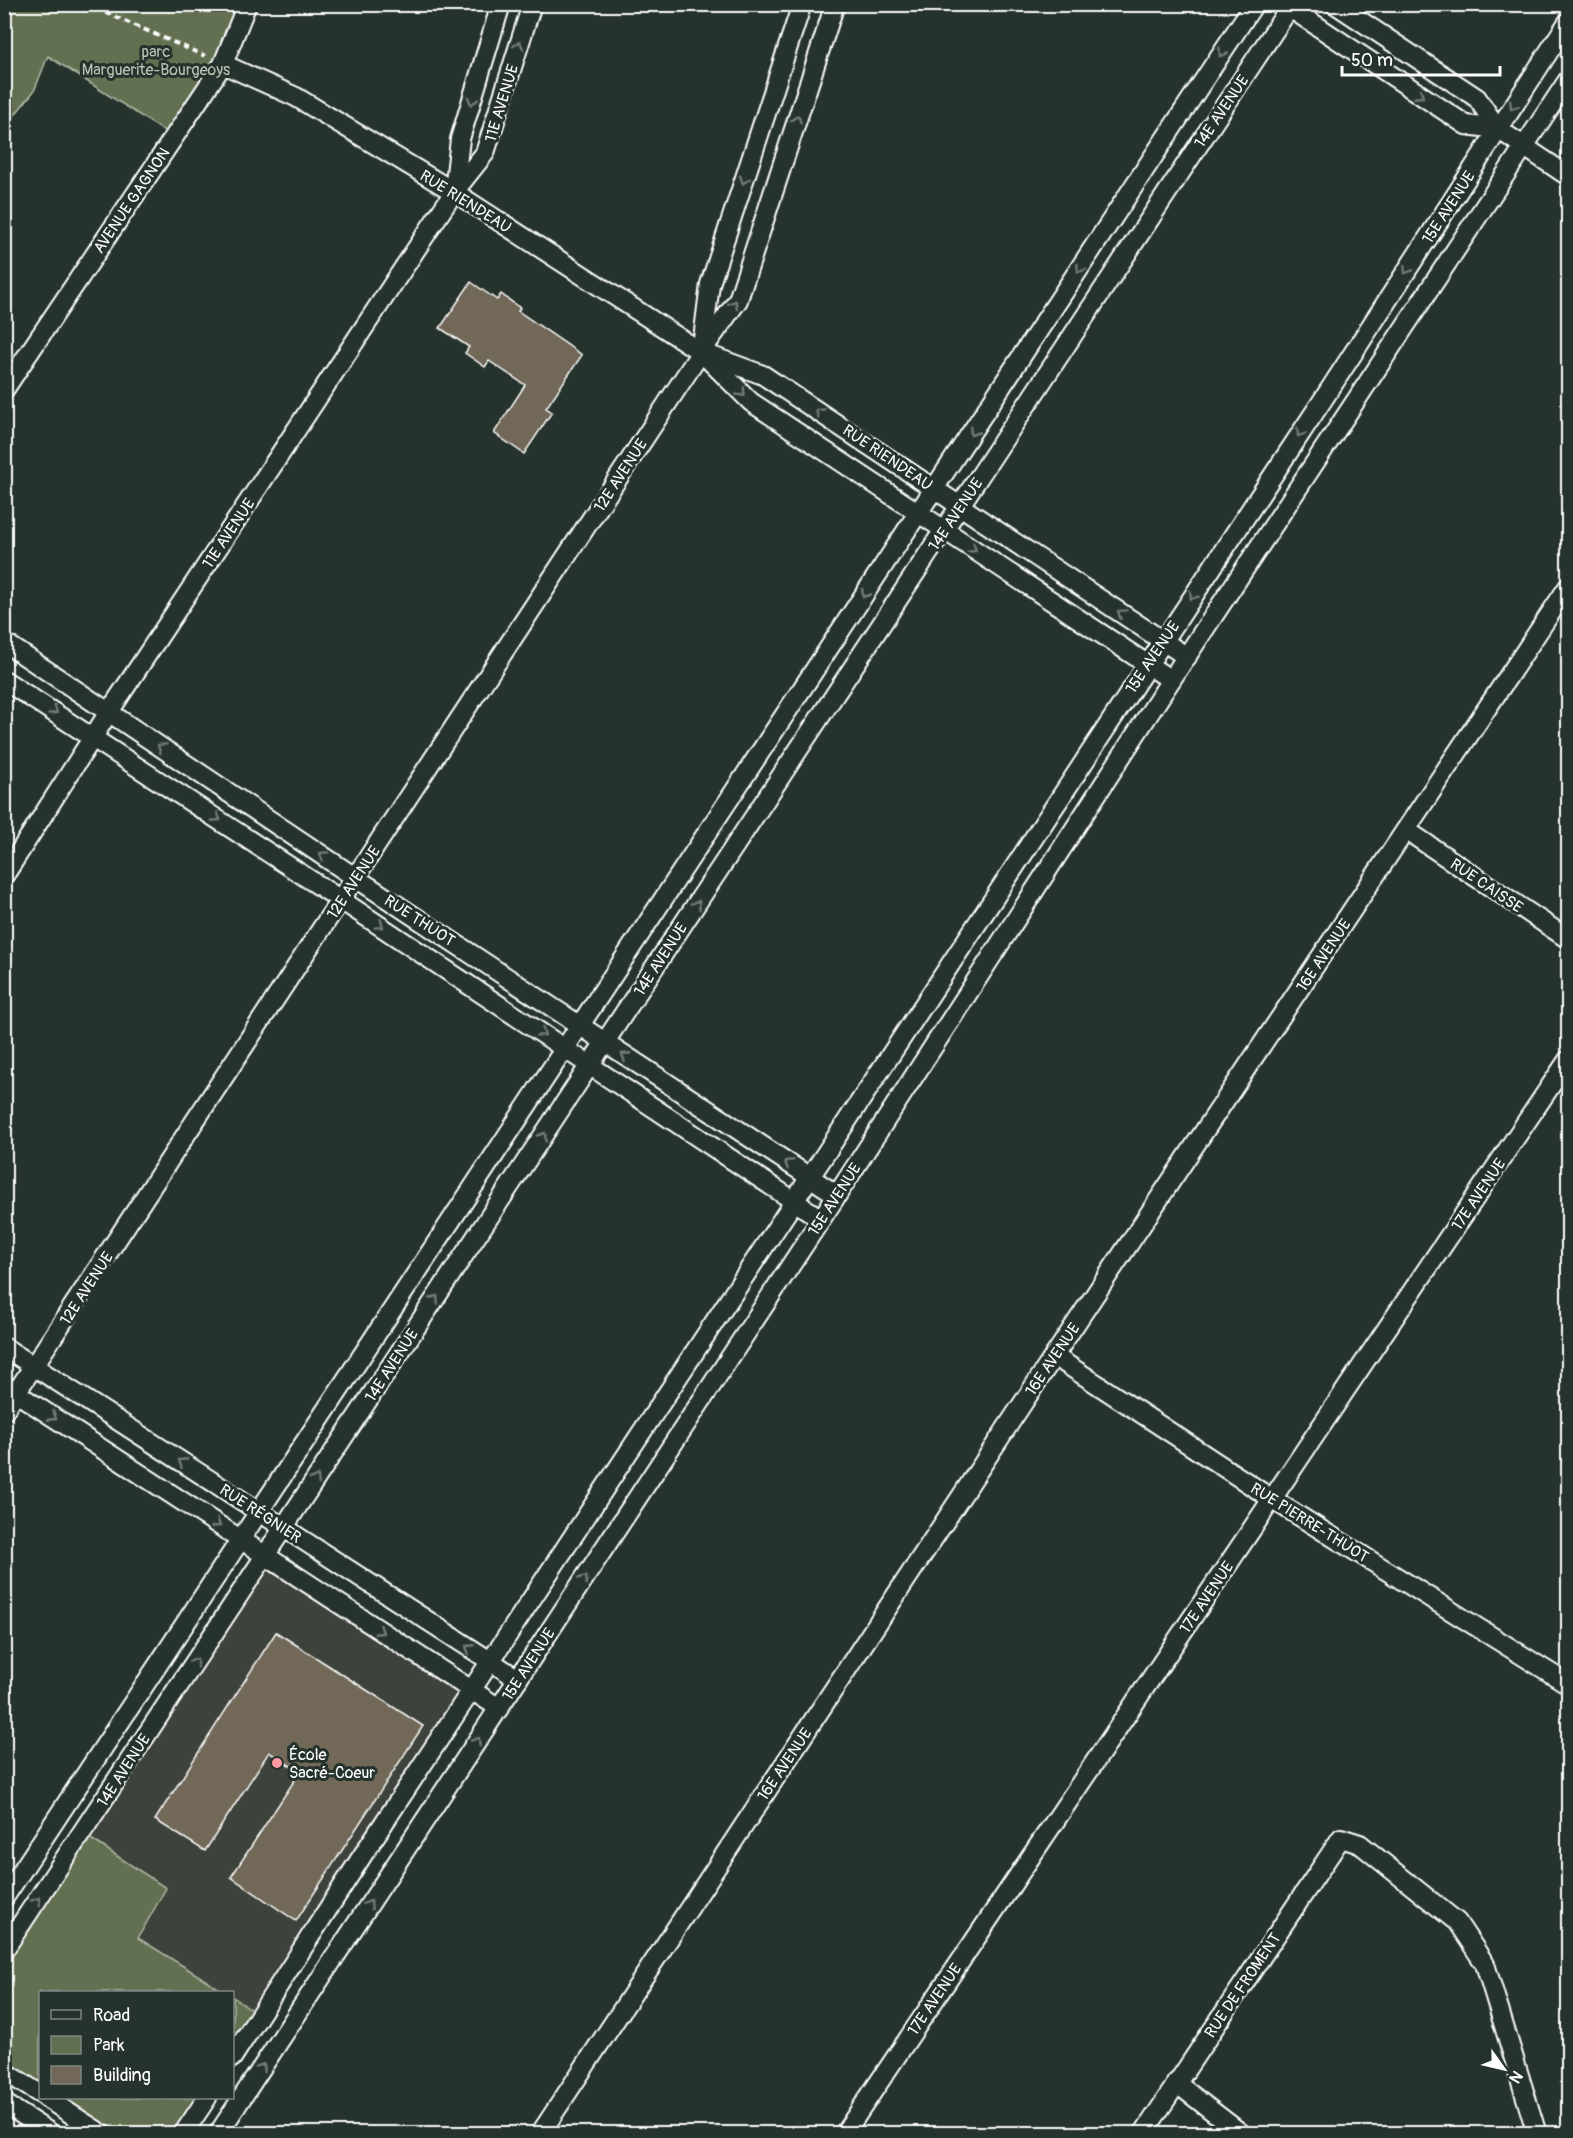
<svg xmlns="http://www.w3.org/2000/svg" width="1573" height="2138" font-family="Pangolin,sans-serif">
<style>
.built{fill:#3c433a}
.green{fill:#627051;stroke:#b0b8a8;stroke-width:1.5}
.building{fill:#716859;stroke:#fff;stroke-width:1.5}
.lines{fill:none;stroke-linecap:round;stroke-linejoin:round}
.street-casing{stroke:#fff;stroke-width:22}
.path{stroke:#fff;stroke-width:4;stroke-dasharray:6 4.5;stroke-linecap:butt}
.street{stroke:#26332d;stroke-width:18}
.oneway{stroke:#727a76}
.poi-dot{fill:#ff9aa2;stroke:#26332d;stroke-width:2}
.labels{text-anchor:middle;stroke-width:6;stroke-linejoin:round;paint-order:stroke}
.park-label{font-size:16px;fill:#b8bfb1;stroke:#26332d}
.street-label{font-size:16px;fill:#fff;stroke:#26332d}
.poi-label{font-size:16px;fill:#fff;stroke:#26332d;text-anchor:start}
</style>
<rect width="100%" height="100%" fill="#26332d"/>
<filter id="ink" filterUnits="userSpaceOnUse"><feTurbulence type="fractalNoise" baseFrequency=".0167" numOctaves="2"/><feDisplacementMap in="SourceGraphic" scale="12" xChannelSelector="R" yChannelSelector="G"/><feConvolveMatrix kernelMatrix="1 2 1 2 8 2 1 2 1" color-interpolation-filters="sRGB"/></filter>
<g filter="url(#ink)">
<polygon class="built" points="265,1556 472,1691 254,2011 233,1997 232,1992 225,1992 137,1937 85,1835"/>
<g class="green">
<polygon points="5,5 247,5 223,64 170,135 48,56 34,91 5,127"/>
<polygon points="85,1835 166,1888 138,1938 225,1992 40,1992 40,2093 5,2070 5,1953"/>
<polygon points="233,1997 254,2011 233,2046"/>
<polygon points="47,2098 202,2098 180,2134 104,2133"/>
</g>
<g class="building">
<polygon points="471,282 497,300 501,294 520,308 518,311 582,355 546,408 552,412 524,454 494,433 525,385 489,361 485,367 465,353 469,347 440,328"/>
<polygon points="276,1632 423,1726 296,1921 231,1877 300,1772 269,1752 205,1851 155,1820"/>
</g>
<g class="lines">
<defs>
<g id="street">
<polyline points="1284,4 1466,125 1498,129"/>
<polyline points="1335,4 1477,98 1498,129 1568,176"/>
<polyline points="223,64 296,97 454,192 701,352 763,375 1187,657"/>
<polyline points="454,191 460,139 501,4"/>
<polyline points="702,347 710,284 802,4"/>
<polyline points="704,355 751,402 1171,680"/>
<polyline points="4,390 223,64 247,4"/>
<polyline points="4,642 356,878 837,1195"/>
<polyline points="4,680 341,900 821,1219"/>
<polyline points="1406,830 1568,939"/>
<polyline points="4,876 109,712 454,192 485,153 532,4"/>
<polyline points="4,1347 518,1679"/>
<polyline points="1054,1356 1272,1499 1568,1684"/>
<polyline points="4,1385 499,1708"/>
<polyline points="4,1411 701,352 738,300 835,4"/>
<polyline points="4,1898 1254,4"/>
<polyline points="4,1950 1292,4"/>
<polyline points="232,2058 364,1853 1328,392 1568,22"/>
<polyline points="4,2071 40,2094"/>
<polyline points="1176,2083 1242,2134"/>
<polyline points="46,2098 102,2134"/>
<polyline points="4,2103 52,2134"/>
<polyline points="183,2134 207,2098"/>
<polyline points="218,2134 837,1195 1171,680 1568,80"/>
<polyline points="540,2134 1054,1356 1568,587"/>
<polyline points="844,2134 1568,1060"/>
<polyline points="1143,2134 1341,1838 1360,1844 1457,1922 1485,1964 1537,2134"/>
</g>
</defs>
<use href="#street" class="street-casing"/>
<polyline class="path" points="86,4 205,56"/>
<use href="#street" class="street"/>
</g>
<defs><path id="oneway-chevron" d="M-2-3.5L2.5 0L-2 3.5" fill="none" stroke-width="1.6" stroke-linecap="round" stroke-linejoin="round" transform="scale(1.5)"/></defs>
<g class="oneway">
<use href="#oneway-chevron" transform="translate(519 45) rotate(-73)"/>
<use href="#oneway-chevron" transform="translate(1222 53) rotate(123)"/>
<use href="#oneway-chevron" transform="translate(1420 95) rotate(33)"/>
<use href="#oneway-chevron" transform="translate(472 101) rotate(107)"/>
<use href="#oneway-chevron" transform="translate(1513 106) rotate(123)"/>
<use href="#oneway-chevron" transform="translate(797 119) rotate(-72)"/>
<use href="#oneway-chevron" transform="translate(744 180) rotate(108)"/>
<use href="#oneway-chevron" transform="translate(1080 269) rotate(123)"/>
<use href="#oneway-chevron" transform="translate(1407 270) rotate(123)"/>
<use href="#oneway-chevron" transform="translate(734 304) rotate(-59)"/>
<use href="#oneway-chevron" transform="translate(742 393) rotate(46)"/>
<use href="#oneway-chevron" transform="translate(819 412) rotate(-146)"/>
<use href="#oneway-chevron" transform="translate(973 432) rotate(123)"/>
<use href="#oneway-chevron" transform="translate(1300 433) rotate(123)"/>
<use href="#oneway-chevron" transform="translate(973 549) rotate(33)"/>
<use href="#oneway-chevron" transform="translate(865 594) rotate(123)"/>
<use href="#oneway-chevron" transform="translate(1193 596) rotate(123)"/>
<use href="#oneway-chevron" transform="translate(1121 613) rotate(-146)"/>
<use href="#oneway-chevron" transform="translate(54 711) rotate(33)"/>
<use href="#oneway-chevron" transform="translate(161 747) rotate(-146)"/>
<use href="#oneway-chevron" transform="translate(217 818) rotate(33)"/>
<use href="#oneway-chevron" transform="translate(323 855) rotate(-146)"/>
<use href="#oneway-chevron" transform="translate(697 904) rotate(-57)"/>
<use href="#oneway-chevron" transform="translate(380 925) rotate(34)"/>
<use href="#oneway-chevron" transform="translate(542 1033) rotate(34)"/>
<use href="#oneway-chevron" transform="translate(625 1056) rotate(-147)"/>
<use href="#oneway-chevron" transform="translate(543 1136) rotate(-57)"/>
<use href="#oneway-chevron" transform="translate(788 1163) rotate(-147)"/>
<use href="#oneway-chevron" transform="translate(435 1299) rotate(-57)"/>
<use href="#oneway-chevron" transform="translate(53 1417) rotate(33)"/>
<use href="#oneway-chevron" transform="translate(182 1462) rotate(-147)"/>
<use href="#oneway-chevron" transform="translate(316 1479) rotate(-57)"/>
<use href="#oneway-chevron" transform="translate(217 1524) rotate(33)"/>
<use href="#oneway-chevron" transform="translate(584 1579) rotate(-57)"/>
<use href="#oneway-chevron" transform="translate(380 1631) rotate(33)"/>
<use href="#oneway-chevron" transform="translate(469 1648) rotate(-147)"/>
<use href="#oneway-chevron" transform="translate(195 1662) rotate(-57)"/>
<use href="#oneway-chevron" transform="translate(477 1741) rotate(-56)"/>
<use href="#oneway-chevron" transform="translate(37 1901) rotate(-57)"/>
<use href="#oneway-chevron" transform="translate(369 1904) rotate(-57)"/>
<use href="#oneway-chevron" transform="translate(262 2067) rotate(-56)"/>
</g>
</g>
<circle class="poi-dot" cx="277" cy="1763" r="6"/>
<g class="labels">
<g class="park-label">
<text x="156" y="57">parc<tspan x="156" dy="18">Marguerite-Bourgeoys</tspan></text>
</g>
<g class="street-label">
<text transform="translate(501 103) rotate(-73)" y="6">11E AVENUE</text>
<text transform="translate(1221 111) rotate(-56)" y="6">14E AVENUE</text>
<text transform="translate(131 200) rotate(-56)" y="6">AVENUE GAGNON</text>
<text transform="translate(466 201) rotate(32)" y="6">RUE RIENDEAU</text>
<text transform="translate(1448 207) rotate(-57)" y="6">15E AVENUE</text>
<text transform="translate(888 457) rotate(34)" y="6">RUE RIENDEAU</text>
<text transform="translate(620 475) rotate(-57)" y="6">12E AVENUE</text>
<text transform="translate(955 514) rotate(-56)" y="6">14E AVENUE</text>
<text transform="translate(228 533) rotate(-56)" y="6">11E AVENUE</text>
<text transform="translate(1152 657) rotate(-56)" y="6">15E AVENUE</text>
<text transform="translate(353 882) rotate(-57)" y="6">12E AVENUE</text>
<text transform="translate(1487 885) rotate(34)" y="6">RUE CAISSE</text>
<text transform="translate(420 920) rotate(33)" y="6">RUE THUOT</text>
<text transform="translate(1323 955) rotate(-56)" y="6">16E AVENUE</text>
<text transform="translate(660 959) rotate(-57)" y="6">14E AVENUE</text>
<text transform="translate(1478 1194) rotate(-56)" y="6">17E AVENUE</text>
<text transform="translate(834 1199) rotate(-57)" y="6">15E AVENUE</text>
<text transform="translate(86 1288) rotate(-57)" y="6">12E AVENUE</text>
<text transform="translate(1052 1359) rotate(-56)" y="6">16E AVENUE</text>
<text transform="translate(391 1365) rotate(-57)" y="6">14E AVENUE</text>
<text transform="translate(261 1513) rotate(33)" y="6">RUE RÉGNIER</text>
<text transform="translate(1310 1522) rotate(32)" y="6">RUE PIERRE-THUOT</text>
<text transform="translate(1206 1597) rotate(-56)" y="6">17E AVENUE</text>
<text transform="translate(528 1664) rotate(-57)" y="6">15E AVENUE</text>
<text transform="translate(784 1764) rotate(-56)" y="6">16E AVENUE</text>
<text transform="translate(123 1770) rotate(-57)" y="6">14E AVENUE</text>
<text transform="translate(1242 1985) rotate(-56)" y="6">RUE DE FROMENT</text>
<text transform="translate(934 1999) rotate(-56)" y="6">17E AVENUE</text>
</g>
<g class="poi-label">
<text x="289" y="1760">École<tspan x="289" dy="18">Sacré-Coeur</tspan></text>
</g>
</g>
<rect width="1573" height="2138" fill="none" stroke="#26332d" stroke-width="24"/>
<rect x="12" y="12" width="1549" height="2114" fill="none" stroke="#fff" stroke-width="2" filter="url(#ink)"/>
<rect x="39" y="1991" width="195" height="108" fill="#26332d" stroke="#7d8581" stroke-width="1.5"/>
<rect x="51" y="2010" width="30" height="9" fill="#26332d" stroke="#7d8581" stroke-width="1.5"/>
<text x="93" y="2021" font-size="18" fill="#ffffff">Road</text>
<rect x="51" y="2036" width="30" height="18" fill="#627051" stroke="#7d8581" stroke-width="1.5"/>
<text x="93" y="2051" font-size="18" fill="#ffffff">Park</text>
<rect x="51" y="2066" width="30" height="18" fill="#716859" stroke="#7d8581" stroke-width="1.5"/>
<text x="93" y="2081" font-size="18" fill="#ffffff">Building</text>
<g transform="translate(1504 2069) rotate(124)" stroke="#26332d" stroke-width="4.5" paint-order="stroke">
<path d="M0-4.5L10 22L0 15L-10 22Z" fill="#ffffff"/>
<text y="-9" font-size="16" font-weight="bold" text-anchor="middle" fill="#ffffff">N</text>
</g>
<path d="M1342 66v9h158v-9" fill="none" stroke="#ffffff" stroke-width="3"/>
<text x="1351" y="66" font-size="18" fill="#ffffff" stroke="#26332d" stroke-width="4.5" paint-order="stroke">50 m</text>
</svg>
